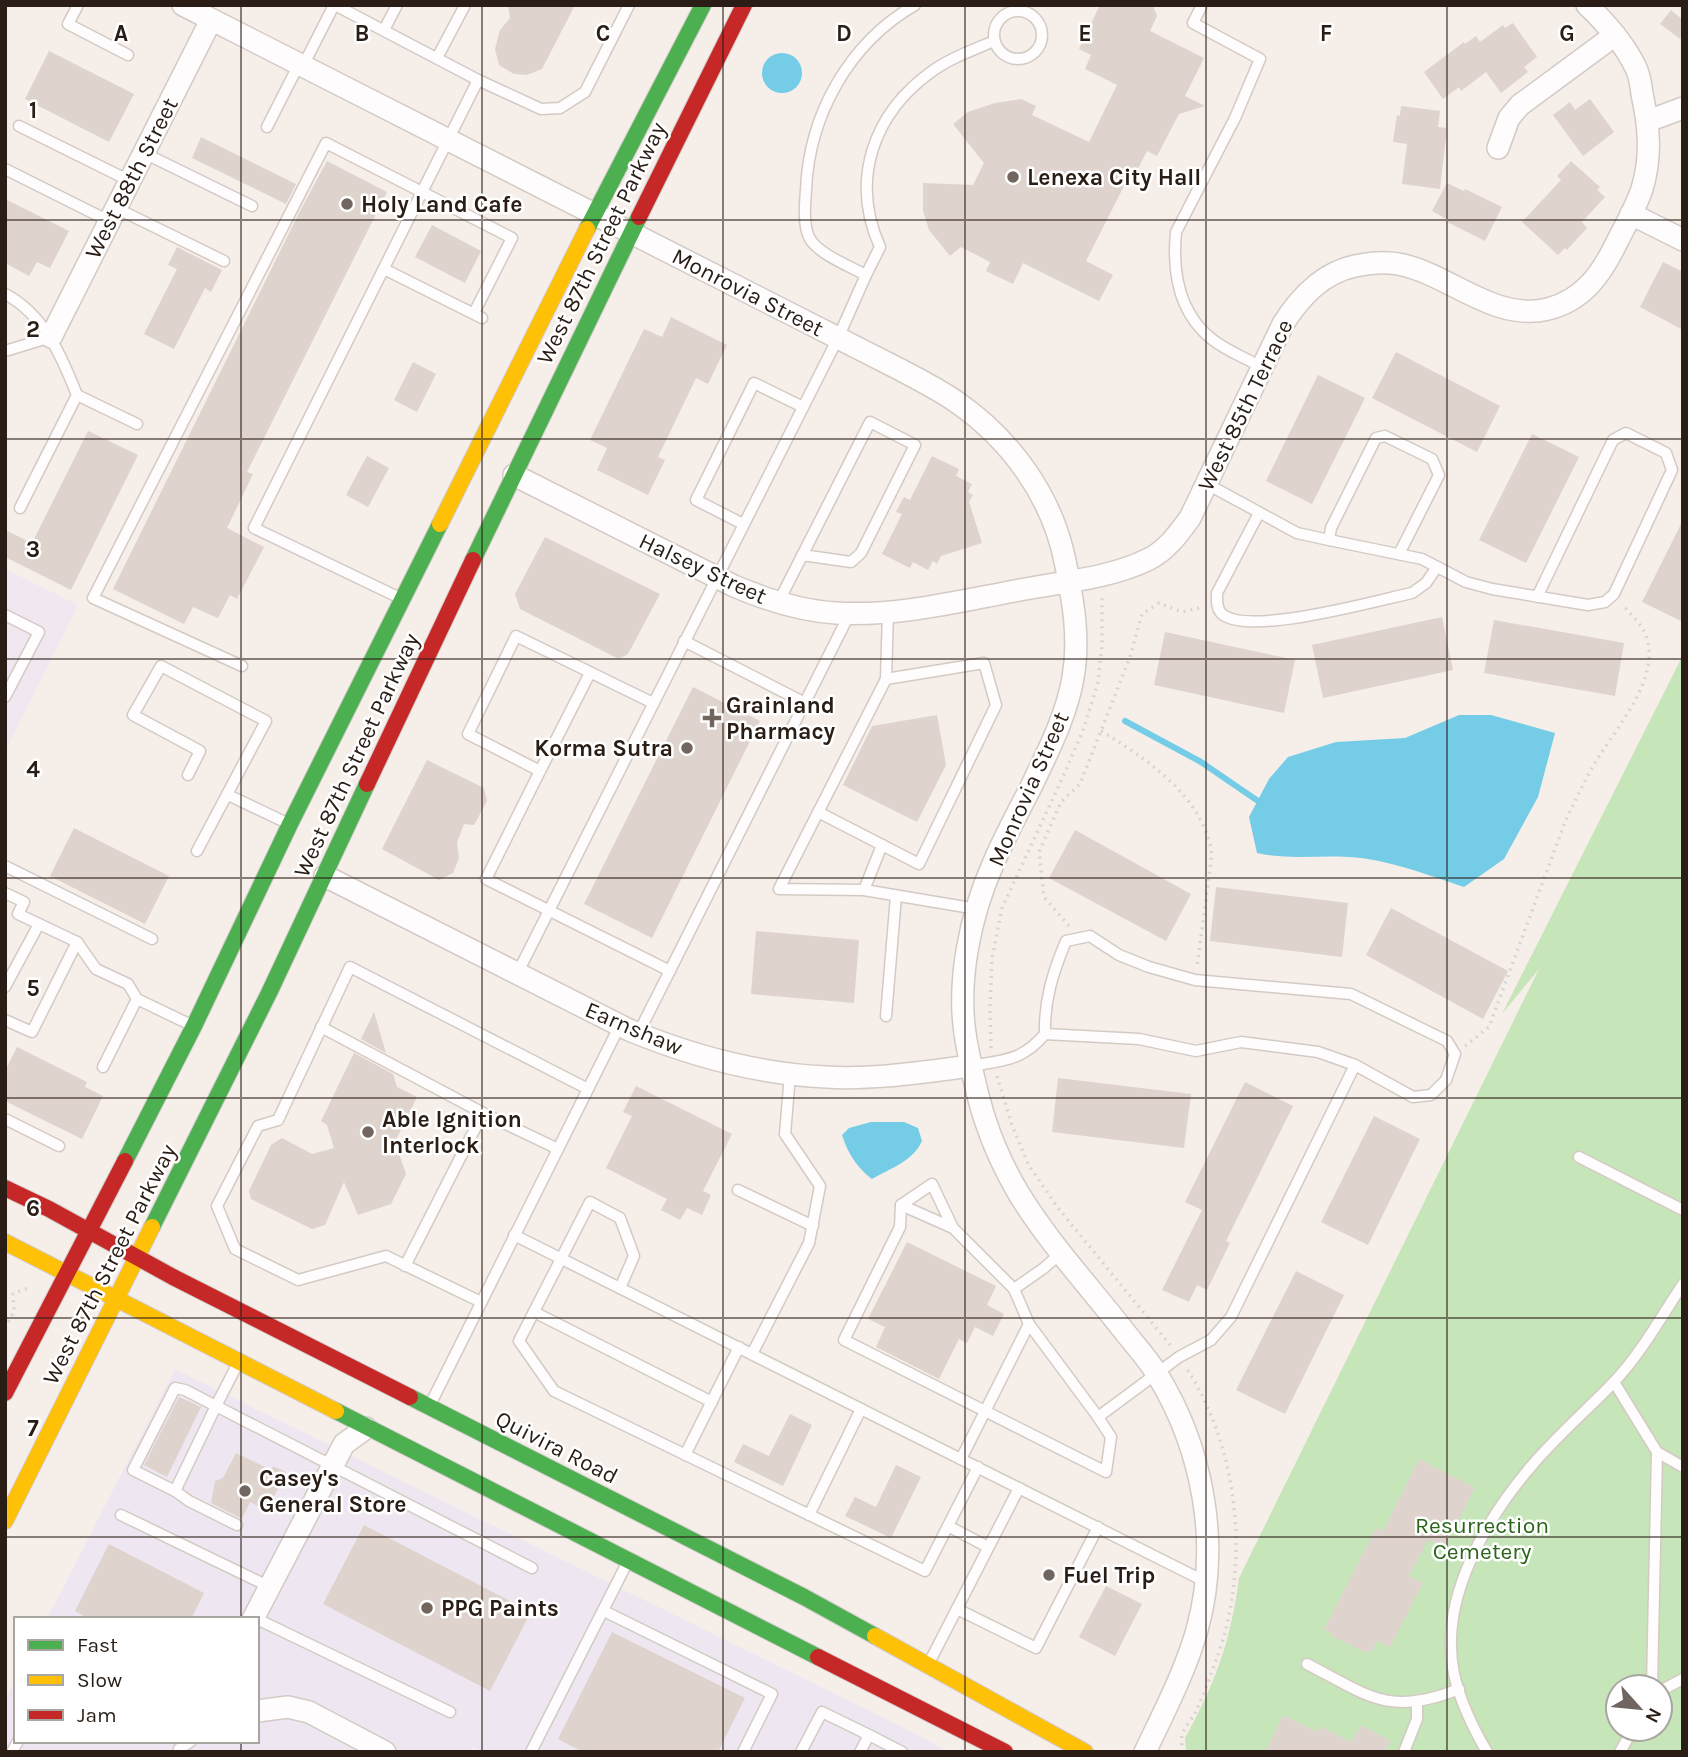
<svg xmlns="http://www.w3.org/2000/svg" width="1688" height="1757" font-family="Karla,sans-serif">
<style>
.commercial{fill:#eee7f1}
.industrial{fill:#f0e7f0}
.green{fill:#c6e5b8;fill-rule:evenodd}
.water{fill:#74cce7}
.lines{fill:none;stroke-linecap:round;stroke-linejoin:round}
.stream{stroke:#74cce7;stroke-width:6}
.building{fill:#ded3cd}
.lane-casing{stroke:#d4cac4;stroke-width:13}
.street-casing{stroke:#d4cac4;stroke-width:24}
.fast-casing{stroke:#d1cbc8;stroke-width:18}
.slow-casing{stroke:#d1cbc8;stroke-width:18}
.jam-casing{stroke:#d1cbc8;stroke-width:18}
.path{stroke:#d7d5d4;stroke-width:3.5;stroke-dasharray:2 5;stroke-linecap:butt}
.lane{stroke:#fefcfc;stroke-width:10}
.street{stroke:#fefcfc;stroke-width:21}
.fast{stroke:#4caf50;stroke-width:16}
.slow{stroke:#ffc107;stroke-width:16}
.jam{stroke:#c62828;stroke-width:16}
.grid{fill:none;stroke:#291d15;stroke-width:2;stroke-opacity:0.55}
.poi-dot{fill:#71665f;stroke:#fff;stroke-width:2.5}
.labels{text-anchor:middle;stroke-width:5;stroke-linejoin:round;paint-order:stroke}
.poi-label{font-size:23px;font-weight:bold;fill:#291d15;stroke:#fff;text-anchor:start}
.street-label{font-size:23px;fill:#291d15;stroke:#fff}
.park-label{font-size:23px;fill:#2a651b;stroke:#fff}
.grid-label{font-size:23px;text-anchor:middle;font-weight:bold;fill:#291d15;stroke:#fff;stroke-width:5;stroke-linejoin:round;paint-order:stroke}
</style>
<rect width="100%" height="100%" fill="#f6eee9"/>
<polygon class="commercial" points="175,1369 904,1728 949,1752 482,1752 473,1747 470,1752 5,1752 5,1700 16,1680 16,1741 257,1741 257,1619 47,1619"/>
<polygon class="industrial" points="5,569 78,605 5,752"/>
<path class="green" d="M1683,655V1752H1186L1185,1738C1215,1684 1231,1640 1239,1578L1539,969L1502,1014ZM1618,1687H1660V1729H1618Z"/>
<g class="water">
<circle cx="782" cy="73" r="20"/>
<path d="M1459,715H1491L1555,733L1538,797L1504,859L1464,887C1428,875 1387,859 1349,857C1318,855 1288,860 1257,853L1249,817L1269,779L1288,757L1336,742L1405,738Z"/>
<path d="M871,1122H904L918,1128L922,1141C913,1161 891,1168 872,1179C858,1169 847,1152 842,1135L849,1128Z"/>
</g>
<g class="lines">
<polyline class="stream" points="1125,721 1201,762 1258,801"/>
</g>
<g class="building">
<polygon points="508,5 575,5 542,69 527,75 514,74 499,65 495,49 500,30 510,18"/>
<polygon points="1100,5 1153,5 1157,16 1150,31 1204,58 1185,96 1205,106 1179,114 1157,156 1147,151 1128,188 1124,186 1086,261 1113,275 1099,301 1023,263 1013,284 986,271 990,262 961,247 950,256 929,230 923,211 923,183 973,185 984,163 953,124 968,112 995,103 1021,99 1036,106 1032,115 1089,142 1117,85 1085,69 1091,55 1079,49"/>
<polygon points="1671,10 1683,20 1683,41 1660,24"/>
<polygon points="1513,23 1537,57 1524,67 1528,72 1501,93 1486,72 1461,91 1459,87 1443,99 1424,72 1464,42 1465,44 1476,36 1480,42 1503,25 1505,28"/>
<polygon points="49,51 134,94 109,142 25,99"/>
<polygon points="1590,99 1614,132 1583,156 1553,115 1570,102 1575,110"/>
<polygon points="1401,106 1440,111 1438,127 1447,128 1440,189 1402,184 1407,144 1393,142 1397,115 1400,116"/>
<polygon points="201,137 296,184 286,204 192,158"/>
<polygon points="327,161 387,192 247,472 253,474 227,528 264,547 237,599 230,595 218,618 193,607 184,624 113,589 300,211"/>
<polygon points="1571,161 1600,187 1597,190 1605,197 1582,222 1587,228 1567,250 1565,248 1558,255 1522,222 1561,180 1557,176"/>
<polygon points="1447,183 1464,191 1465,189 1502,207 1485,241 1447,222 1448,220 1432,211"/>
<polygon points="5,199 69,231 50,268 37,262 29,276 5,263"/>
<polygon points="432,225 481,251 465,283 415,257"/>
<polygon points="177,247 222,270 211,292 205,288 174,349 144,334 177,269 168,265"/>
<polygon points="1663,262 1683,272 1683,330 1640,307"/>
<polygon points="671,317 727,345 708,384 696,378 658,457 665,460 648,495 597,470 607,448 590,440 644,329 662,337"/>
<polygon points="1396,352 1500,406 1477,452 1372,398"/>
<polygon points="413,362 436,374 417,412 394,400"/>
<polygon points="1318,375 1365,398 1312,504 1266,481"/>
<polygon points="88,431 138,455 71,590 5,557 5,530 32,543"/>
<polygon points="1532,434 1579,457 1526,563 1479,540"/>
<polygon points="367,456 389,468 368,507 346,495"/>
<polygon points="932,456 959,469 956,476 972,484 968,492 973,495 969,502 982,543 941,556 937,564 933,561 928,570 913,562 910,568 882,554 902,514 896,512 904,497 910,500"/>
<polygon points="1683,520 1683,622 1642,602"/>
<polygon points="545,537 660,594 628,654 619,659 520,609 515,594"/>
<polygon points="1442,617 1453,670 1323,698 1312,645"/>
<polygon points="1494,620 1624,643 1615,696 1484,673"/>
<polygon points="1165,632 1295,660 1284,713 1154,685"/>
<polygon points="693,687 760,721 652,938 584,904"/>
<polygon points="937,715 946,765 917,822 843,785 872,726"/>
<polygon points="427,760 484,788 487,801 474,825 464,824 457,842 459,858 453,873 439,880 382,849"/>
<polygon points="74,828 169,876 145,924 50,876"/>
<polygon points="1075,830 1191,894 1166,941 1049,878"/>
<polygon points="1216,887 1348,903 1342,957 1210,941"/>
<polygon points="1391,908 1508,971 1483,1019 1366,955"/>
<polygon points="756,931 859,940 854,1003 751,994"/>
<polygon points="374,1012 386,1053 361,1039"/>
<polygon points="17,1047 87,1082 85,1087 103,1096 82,1139 5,1101 5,1071"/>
<polygon points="354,1053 393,1074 397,1087 417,1097 395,1142 406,1174 391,1204 358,1215 344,1182 325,1225 312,1229 251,1199 249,1191 271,1145 282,1138 312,1154 334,1148 327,1125 321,1121"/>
<polygon points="1058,1078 1191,1094 1184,1148 1052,1132"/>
<polygon points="1245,1082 1293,1106 1226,1241 1230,1243 1207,1290 1197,1285 1189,1302 1162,1290 1202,1210 1185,1202"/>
<polygon points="636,1086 732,1134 703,1191 711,1195 702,1215 687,1208 680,1220 661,1210 667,1199 606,1168 632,1116 623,1112"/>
<polygon points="1374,1116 1420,1139 1368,1245 1321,1222"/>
<polygon points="907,1242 996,1286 987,1305 1004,1314 993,1336 975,1327 967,1343 959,1339 939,1379 876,1347 885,1327 868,1319"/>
<polygon points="1296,1271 1344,1295 1285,1414 1236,1390"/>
<polygon points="179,1397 201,1407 167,1477 144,1465"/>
<polygon points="790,1414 812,1425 783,1486 734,1462 743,1444 769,1456"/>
<polygon points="236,1453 271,1470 273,1466 286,1472 267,1511 250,1502 242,1519 211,1503 215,1481 223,1478"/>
<polygon points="1419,1459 1475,1488 1444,1548 1428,1540 1409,1576 1423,1583 1390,1647 1377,1641 1371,1653 1365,1650 1364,1652 1330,1635 1331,1632 1324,1629 1376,1528 1383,1531"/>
<polygon points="896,1465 921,1477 891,1538 845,1516 855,1497 876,1507"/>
<polygon points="364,1525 531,1612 490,1691 323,1604"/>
<polygon points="109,1544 204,1593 191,1619 89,1619 75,1611"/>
<polygon points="1106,1586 1142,1604 1115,1656 1079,1637"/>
<polygon points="612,1632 745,1698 718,1752 583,1752 558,1739"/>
<polygon points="1283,1715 1317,1732 1320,1726 1351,1742 1361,1725 1391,1741 1385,1752 1265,1752"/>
</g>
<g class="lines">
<defs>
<g id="lane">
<polyline points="78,5 68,24 128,55"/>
<polyline points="335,5 478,80 254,528 400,598"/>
<path d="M1202,5L1193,23L1260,59L1235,118L1176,232C1172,274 1179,314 1213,340C1227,351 1246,358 1261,367"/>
<circle cx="1018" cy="35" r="24"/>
<polyline points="384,30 397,5"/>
<polyline points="437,58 465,5"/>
<polyline points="303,66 334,5"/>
<polyline points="478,80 541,109 560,108 585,92 629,5"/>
<polyline points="19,126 130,181"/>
<polyline points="267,127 299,64"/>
<polyline points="144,153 252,206"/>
<polyline points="5,169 109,221"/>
<polyline points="116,208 224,261"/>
<polyline points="384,269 482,318"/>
<path d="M866,275L880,247C850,180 873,114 931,72C950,58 973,50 994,41"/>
<path d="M5,294C44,314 62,357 77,395L137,424"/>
<polyline points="5,351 51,337"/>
<polyline points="1207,484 1297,533 1329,540 1331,528 1376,438 1385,436 1432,459 1439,475 1399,554"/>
<polyline points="20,508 77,395"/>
<path d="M1259,513L1217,593C1217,600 1216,607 1221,613C1245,638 1378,600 1412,593L1426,583L1437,567"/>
<polyline points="743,524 696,500 754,383 803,407"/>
<polyline points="1329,540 1422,559 1466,582 1492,589 1588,605 1605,602 1614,594 1672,470 1666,453 1626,433 1613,440 1537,597"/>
<polyline points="778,603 870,422 915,445 861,553 851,562 802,555"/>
<polyline points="888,612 886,679 779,889 864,890 977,909"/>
<polyline points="5,615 39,632 5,697"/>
<polyline points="684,641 805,703"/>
<polyline points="242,666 93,598 326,143 512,238 474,313"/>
<polyline points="590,673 540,771 468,734 516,636 653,703"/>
<polyline points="540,771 486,879 670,971"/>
<polyline points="188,775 200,751 133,715 161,666 266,721 197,851"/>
<polyline points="228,795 287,823"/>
<polyline points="818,812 919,864 996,705 984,663 886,679"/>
<polyline points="5,866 152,939"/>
<polyline points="864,890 882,845"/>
<polyline points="5,893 24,902 18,914 77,942 96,969 128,984 137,999 191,1025"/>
<path d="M517,974L838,338L866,275C851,267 816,253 809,237C803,224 805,204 806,190C809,115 849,43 915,5"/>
<polyline points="5,987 39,924"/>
<polyline points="886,1016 896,896"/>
<polyline points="5,1020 32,1032 77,942"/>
<polyline points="321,1027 483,1113"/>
<polyline points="638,1034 850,613"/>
<path d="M971,1066C1004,1060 1022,1061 1045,1034C1044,1000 1053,972 1066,941L1090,936L1119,955L1149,967L1195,980L1351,994L1447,1041L1455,1054L1446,1080L1431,1095L1413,1097L1355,1065L1318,1052L1241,1042L1196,1051L1139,1039L1045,1034"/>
<polyline points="103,1067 137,999"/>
<polyline points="5,1119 59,1146"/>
<polyline points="1579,1157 1683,1210"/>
<polyline points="738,1190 813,1226"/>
<polyline points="901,1205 900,1227 844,1340 1106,1472 1111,1437 1098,1417"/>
<polyline points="953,1228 901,1205 932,1184 953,1228 1014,1289 1044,1268 1062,1252"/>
<polyline points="514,1235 1206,1582"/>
<polyline points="405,1266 483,1113 558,1149"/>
<polyline points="620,1288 634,1256 620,1218 590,1202 519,1341 554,1391 925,1571 978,1467"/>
<polyline points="1014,1289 1029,1324 1098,1417 1179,1357 1211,1340 1231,1317 1355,1065"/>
<polyline points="481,1302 386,1256 298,1280 235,1249 217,1206 258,1126 278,1120 350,967 588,1089"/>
<polyline points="534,1312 712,1402"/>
<polyline points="752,1354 809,1243 820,1186 785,1134 790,1075"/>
<polyline points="238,1363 216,1406 532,1568"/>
<polyline points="1614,1382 1657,1452 1683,1467"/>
<polygon points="175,1388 185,1390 216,1406 175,1491 133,1470"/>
<polyline points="430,1405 620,1025"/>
<polyline points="685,1455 739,1347"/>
<polyline points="961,1459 1029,1324"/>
<polyline points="175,1491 189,1501 237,1525"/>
<polyline points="121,1515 270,1587"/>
<polyline points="809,1515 861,1409"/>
<polyline points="948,1526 988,1547"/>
<polyline points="957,1609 1036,1648 1098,1527"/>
<polyline points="604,1611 772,1694 743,1752"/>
<polyline points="257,1619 450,1712"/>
<polyline points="929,1663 1019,1488"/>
<path d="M1307,1664C1369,1696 1389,1717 1459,1689"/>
<polyline points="1652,1687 1657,1452"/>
<polyline points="1660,1691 1683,1679"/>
<polyline points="869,1735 902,1752"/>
<polyline points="12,1752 18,1741"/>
<polyline points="180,1752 179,1749 191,1741"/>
<polyline points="531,1752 627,1563"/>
<polyline points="801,1752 822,1712 869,1735 860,1752"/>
<polyline points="1404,1752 1417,1719 1417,1702"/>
<path d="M1487,1752C1473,1728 1460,1701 1454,1674C1438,1599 1487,1517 1534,1463C1559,1434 1587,1410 1613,1383C1640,1355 1661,1317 1683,1284"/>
<polyline points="1620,1752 1633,1729"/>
</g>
<g id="street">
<path d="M183,5L897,368C918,379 940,390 958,403C1012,441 1052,497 1065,561C1073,600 1080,638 1073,678C1066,717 1048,751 1031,787C1018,812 1004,838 993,864C970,916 956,983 966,1040C977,1099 988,1142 1019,1194C1049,1243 1089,1286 1124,1331C1135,1345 1148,1359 1157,1374C1203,1449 1221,1544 1197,1630C1185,1672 1164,1712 1145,1752"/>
<polyline points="1648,121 1683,108"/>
<polyline points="1498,148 1509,118 1520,105 1615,35"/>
<polyline points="1631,214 1683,240"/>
<polyline points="51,337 211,20"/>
<path d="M514,475L734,586C767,600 801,611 836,613C902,617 967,599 1031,588C1070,581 1113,577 1149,559C1167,550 1179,533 1190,518L1283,324C1300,297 1322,273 1355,266C1370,263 1387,261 1403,265C1451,276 1495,322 1548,309C1584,300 1602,273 1617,242C1626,224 1636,207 1642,189C1652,156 1649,126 1642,94C1641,86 1640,76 1636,68C1625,45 1606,23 1587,5"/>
<path d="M325,876L629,1030C692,1056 758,1074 826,1077C874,1080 923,1072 971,1066"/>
<polyline points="253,1619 344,1444 366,1428"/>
<polyline points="257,1711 288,1707 309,1712 385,1752"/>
</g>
<g id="fast">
<polyline points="587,229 703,5"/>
<polyline points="473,560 639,217"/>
<polyline points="125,1161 194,1026 290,824 440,524"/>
<polyline points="152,1227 269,993 367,784"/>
<polyline points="410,1397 804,1597 875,1636"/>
<polyline points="336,1411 818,1657"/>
</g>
<g id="slow">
<polyline points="440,524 587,229"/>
<polyline points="5,1242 336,1411"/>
<polyline points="5,1521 152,1227"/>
<polyline points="875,1636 1085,1752"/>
</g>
<g id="jam">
<polyline points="639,217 744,5"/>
<polyline points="367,784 473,560"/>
<polyline points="5,1188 49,1209 173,1277 410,1397"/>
<polyline points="5,1393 125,1161"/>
<polyline points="818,1657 1005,1752"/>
</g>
</defs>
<use href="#lane" class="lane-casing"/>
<use href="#street" class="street-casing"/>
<use href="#fast" class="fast-casing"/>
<use href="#slow" class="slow-casing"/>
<use href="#jam" class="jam-casing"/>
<g class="path">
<path d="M1101,731C1147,759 1203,796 1212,854L1197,967"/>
<polyline points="1069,926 1044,897 1039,852 1061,802 1080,784 1130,657 1142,614 1159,603 1182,612 1204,607"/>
<path d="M1465,1046L1489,1027L1565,822C1576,799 1586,777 1600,755C1619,725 1659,678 1647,639C1643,625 1631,615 1622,604"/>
<polyline points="991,1048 990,1007 992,958 1002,908 1066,770 1084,728 1098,682 1102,646 1102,595"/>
<polyline points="997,1076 1012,1125 1028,1164 1058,1208 1171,1346"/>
<polyline points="5,1328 14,1311 13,1294 31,1287"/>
<path d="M1183,1752C1182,1747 1181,1740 1182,1736C1184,1728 1191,1720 1195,1713C1204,1695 1210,1676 1217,1658C1250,1567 1240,1451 1187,1369"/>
</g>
<use href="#lane" class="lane"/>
<use href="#street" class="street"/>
<use href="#fast" class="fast"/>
<use href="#slow" class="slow"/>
<use href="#jam" class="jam"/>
</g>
<path class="grid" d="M241,5V1619M482,5V1752M723,5V1752M965,5V1752M1206,5V1752M1447,5V1752M5,220H1683M5,439H1683M5,659H1683M5,878H1683M5,1098H1683M5,1318H1683M5,1537H1683M241,1741V1752"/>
<g class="poi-dot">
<circle cx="1013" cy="177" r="7"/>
<circle cx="347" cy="204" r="7"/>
<path d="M708.5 707.5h7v7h7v7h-7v7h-7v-7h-7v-7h7z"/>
<circle cx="687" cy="748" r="7"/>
<circle cx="368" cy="1132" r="7"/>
<circle cx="245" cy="1491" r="7"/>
<circle cx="1049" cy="1575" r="7"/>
<circle cx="427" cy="1608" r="7"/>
</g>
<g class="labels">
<g class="poi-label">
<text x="1027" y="185">Lenexa City Hall</text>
<text x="361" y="212">Holy Land Cafe</text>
<text x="726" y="713">Grainland<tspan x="726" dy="26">Pharmacy</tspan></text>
<text x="673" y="756" text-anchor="end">Korma Sutra</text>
<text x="382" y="1127">Able Ignition<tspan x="382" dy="26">Interlock</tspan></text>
<text x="259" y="1486">Casey's<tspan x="259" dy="26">General Store</tspan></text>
<text x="1063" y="1583">Fuel Trip</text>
<text x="441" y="1616">PPG Paints</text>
</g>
<g class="street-label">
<text transform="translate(131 178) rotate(-63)" y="8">West 88th Street</text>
<text transform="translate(601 243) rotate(-64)" y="8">West 87th Street Parkway</text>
<text transform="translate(748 292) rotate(27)" y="8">Monrovia Street</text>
<text transform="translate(1245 405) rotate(-64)" y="8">West 85th Terrace</text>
<text transform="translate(703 568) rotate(25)" y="8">Halsey Street</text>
<text transform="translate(356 755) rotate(-65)" y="8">West 87th Street Parkway</text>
<text transform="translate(1028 789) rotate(-66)" y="8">Monrovia Street</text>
<text transform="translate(634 1028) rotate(23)" y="8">Earnshaw</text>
<text transform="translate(109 1264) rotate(-63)" y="8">West 87th Street Parkway</text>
<text transform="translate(557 1447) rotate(27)" y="8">Quivira Road</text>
</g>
<g class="park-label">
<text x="1482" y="1533">Resurrection<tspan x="1482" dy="26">Cemetery</tspan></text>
</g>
</g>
<g class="grid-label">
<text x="121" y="41">A</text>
<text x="362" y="41">B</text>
<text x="603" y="41">C</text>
<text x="844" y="41">D</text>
<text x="1085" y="41">E</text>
<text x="1326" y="41">F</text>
<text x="1567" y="41">G</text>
<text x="33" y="118">1</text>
<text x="33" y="337">2</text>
<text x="33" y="557">3</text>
<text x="33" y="777">4</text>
<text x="33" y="996">5</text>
<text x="33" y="1216">6</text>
<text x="33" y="1436">7</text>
</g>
<rect width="1688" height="1757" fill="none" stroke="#291d15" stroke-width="14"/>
<rect x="14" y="1617" width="245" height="126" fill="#ffffff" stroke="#a9a5a1" stroke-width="2"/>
<rect x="28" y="1640" width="35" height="10" fill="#4caf50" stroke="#a9a5a1" stroke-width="2"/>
<text x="77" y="1652" font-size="21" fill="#291d15">Fast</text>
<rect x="28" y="1675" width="35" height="10" fill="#ffc107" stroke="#a9a5a1" stroke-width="2"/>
<text x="77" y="1687" font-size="21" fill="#291d15">Slow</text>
<rect x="28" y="1710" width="35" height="10" fill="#c62828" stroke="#a9a5a1" stroke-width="2"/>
<text x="77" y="1722" font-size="21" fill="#291d15">Jam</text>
<g transform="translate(1639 1708) rotate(117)"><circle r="33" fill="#ffffff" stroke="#a9a5a1" stroke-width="2"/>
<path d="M0-5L12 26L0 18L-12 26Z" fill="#71665f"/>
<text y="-10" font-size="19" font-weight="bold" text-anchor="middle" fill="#291d15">N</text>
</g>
</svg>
